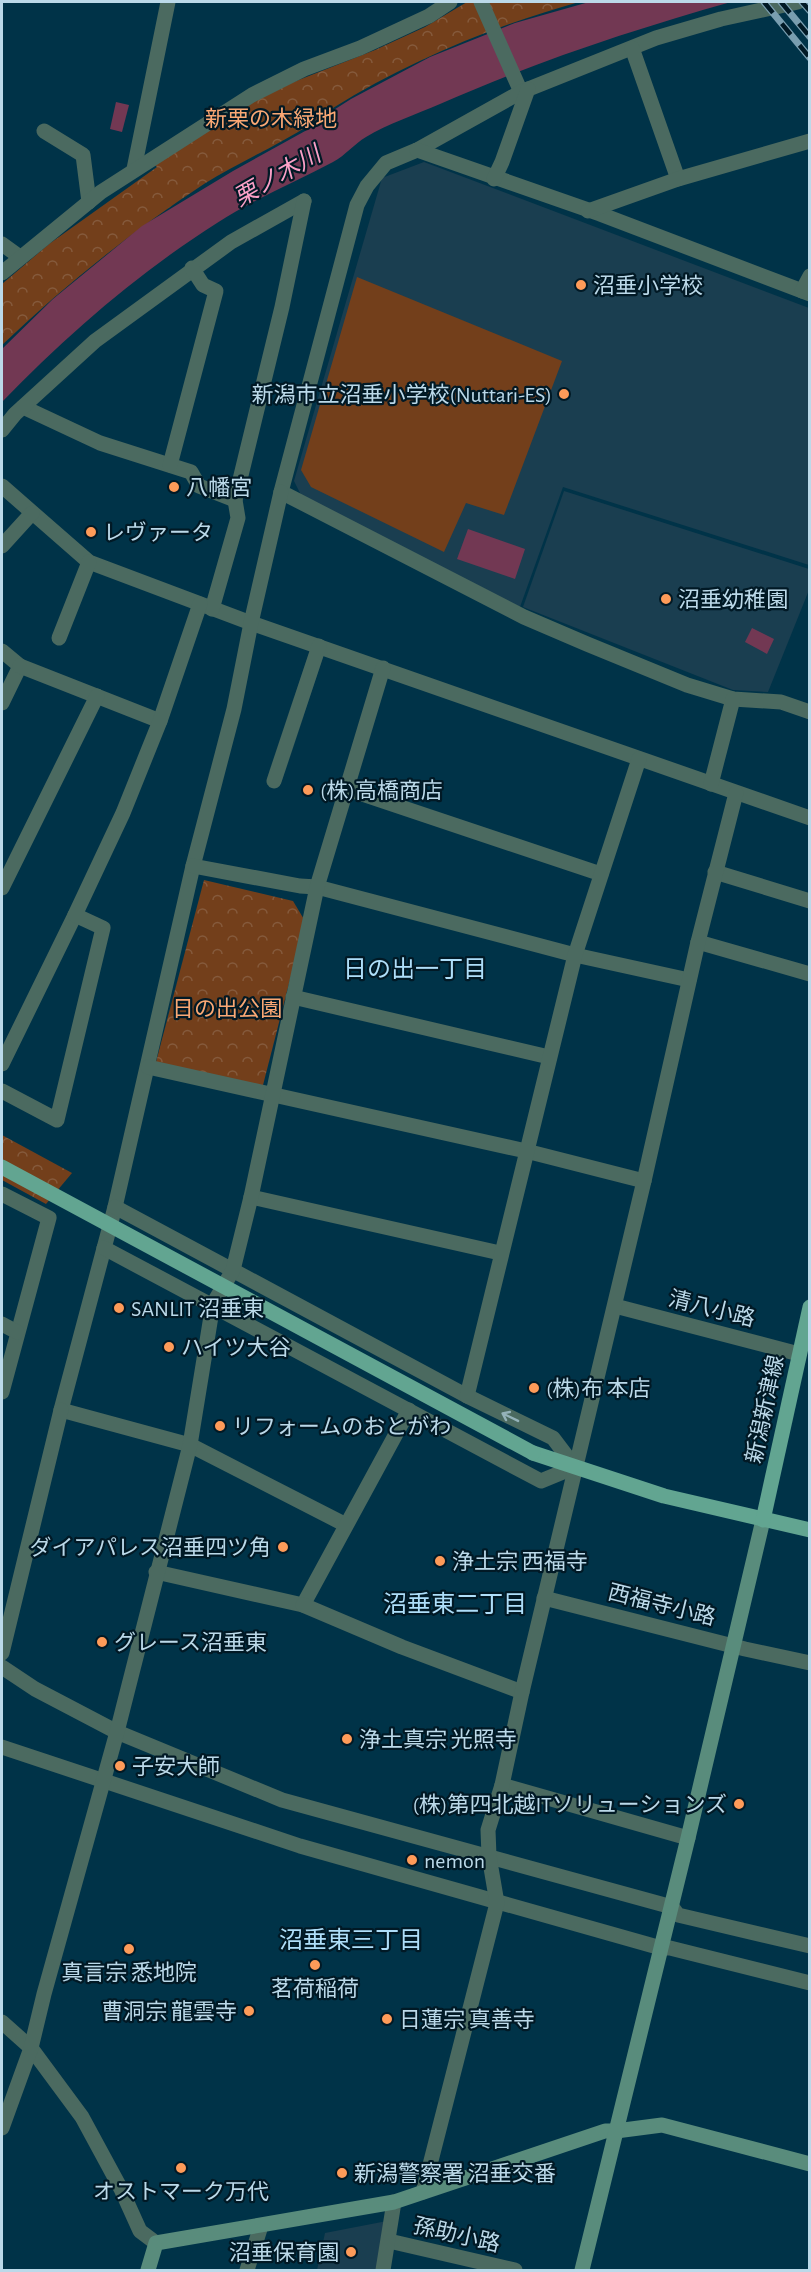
<svg xmlns="http://www.w3.org/2000/svg" width="811" height="2272" font-family="'Alegreya Sans','Noto Sans JP',sans-serif">
<style>
.built{fill:#1a3e50}
.park{fill:url(#park-crowns)}
.pitch{fill:#733f1b}
.water{fill:#723853}
.lines{fill:none;stroke-linecap:round;stroke-linejoin:round}
.street{stroke:#4b6a60;stroke-width:15}
.secondary{stroke:#598c7c;stroke-width:15}
.primary{stroke:#62a591;stroke-width:15}
.rail-casing{stroke:#799eb0;stroke-width:7}
.rail{stroke:#011925;stroke-width:4.5;stroke-dasharray:14;stroke-linecap:butt}
.primary-bridge{stroke:#62a591;stroke-width:15}
.oneway{stroke:#94b2b9}
.poi-dot{fill:#fe9b59;stroke:#011925;stroke-width:2}
.labels{text-anchor:middle;stroke-width:4.5;stroke-linejoin:round;paint-order:stroke}
.park-label{font-size:22px;fill:#faa874;stroke:#011925}
.poi-label{font-size:22px;fill:#bbd9e9;stroke:#011925;text-anchor:start}
.street-label{font-size:22px;fill:#bbd9e9;stroke:#011925}
.water-label{font-size:24px;font-style:italic;fill:#fba0c7;stroke:#011925}
.neighbourhood-label{font-size:24px;fill:#aedef9;stroke:#011925}
</style>
<defs>
<pattern id="park-crowns" width="20" height="18" patternUnits="userSpaceOnUse" patternTransform="scale(1.5)"><rect width="20" height="18" fill="#733f1b"/><path d="M2 6a3 3 0 1 1 6 0M12 15a3 3 0 1 1 6 0" fill="none" stroke="#855a3c"/></pattern>
</defs>
<rect width="100%" height="100%" fill="#003348"/>
<g class="built">
<polygon points="424,162 809,308 809,565 563,487 520,607 301,495 294,481 382,178"/>
<polygon points="564,491 809,569 809,590 768,692 733,690 523,607"/>
<polygon points="387,2221 377,2270 317,2270 325,2233"/>
</g>
<g class="park">
<path d="M467,2H579C493,26 409,61 333,108C325,113 319,119 311,124C277,146 239,162 204,184C131,232 65,285 2,345V284L49,244L157,167L154,164L258,96L375,50L425,27Z"/>
<polygon points="204,880 293,901 305,921 262,1089 156,1062"/>
<polygon points="2,1135 72,1173 46,1204 2,1180"/>
</g>
<polygon class="pitch" points="357,277 562,361 504,515 466,503 444,552 311,487 301,470"/>
<g class="water">
<path d="M589,2H731C632,30 535,62 440,104C417,114 387,124 366,137C354,144 346,155 333,162C295,182 254,199 217,223C138,273 67,335 2,402V349L53,299L142,226L233,171L316,125L329,113L351,99L430,57L515,23Z"/>
<polygon points="116,102 129,105 122,132 110,129"/>
<polygon points="468,529 525,549 515,579 457,559"/>
<polygon points="752,628 774,639 767,654 745,642"/>
</g>
<g class="lines">
<g class="street">
<polyline points="481,2 521,92"/>
<polyline points="798,2 721,19 656,38 521,92 417,150 386,163 367,186 357,205 281,492 524,617 587,644 687,685 733,699 781,702 810,712"/>
<polyline points="632,48 678,179"/>
<polyline points="44,131 83,155 89,202"/>
<polyline points="417,150 600,214 810,294"/>
<polyline points="134,169 168,2"/>
<polyline points="494,179 502,162 528,89"/>
<polyline points="588,211 678,179 810,141"/>
<polyline points="2,244 20,257"/>
<polyline points="2,273 101,192 252,95 304,69 360,48 429,16 450,2"/>
<polyline points="802,291 810,276"/>
<polyline points="23,407 100,443 191,472 199,486 235,500"/>
<polyline points="2,430 15,414 95,341 231,242 304,201"/>
<polyline points="170,465 216,291 203,285 192,268"/>
<polyline points="2,486 89,562 251,623 810,818"/>
<polyline points="281,492 251,623 234,709 193,866 115,1207 61,1410 190,1445 346,1525"/>
<polyline points="2,546 32,513"/>
<polyline points="212,609 238,518 235,500 282,307 304,201"/>
<polyline points="59,638 89,562"/>
<polyline points="2,651 20,666 2,703"/>
<polyline points="20,666 160,721"/>
<polyline points="274,781 319,646"/>
<polyline points="711,784 733,699"/>
<polyline points="347,789 601,874"/>
<polyline points="193,866 300,886 317,887 575,955 689,980"/>
<polyline points="715,872 810,901"/>
<polyline points="2,888 97,696"/>
<polyline points="698,942 810,974"/>
<polyline points="293,997 549,1057"/>
<polyline points="2,1064 75,915"/>
<polyline points="148,1067 526,1151 644,1181"/>
<polyline points="2,1091 57,1120 103,928 75,915 123,813 160,721 200,604"/>
<polyline points="2,1194 49,1218 2,1392"/>
<polyline points="251,1197 500,1253"/>
<polyline points="104,1248 541,1481 575,1467 553,1438 467,1396 115,1207"/>
<polyline points="615,1306 799,1354"/>
<polyline points="2,1324 17,1332"/>
<polyline points="467,1396 575,955 639,759"/>
<polyline points="156,1572 303,1605 409,1410"/>
<polyline points="544,1598 745,1649 810,1663"/>
<polyline points="303,1605 402,1647 522,1692"/>
<polyline points="2,1653 61,1410"/>
<polyline points="2,1667 35,1689 117,1732 282,1800 672,1907 678,1915 810,1946"/>
<polyline points="2,1747 300,1846 661,1948 670,1948 810,1983"/>
<polyline points="502,1785 688,1838"/>
<polyline points="2,2022 31,2048 82,2117 121,2189 140,2231 156,2243"/>
<polyline points="2,2128 31,2048 44,1994 117,1732 190,1445 213,1304 233,1270 251,1197 317,887 383,668"/>
<polyline points="423,2192 497,1903 489,1856 488,1830 502,1785 522,1692 644,1181 698,942 736,793"/>
<polyline points="389,2241 515,2270"/>
<polyline points="247,2270 261,2226"/>
<polyline points="383,2270 394,2202"/>
</g>
<g class="secondary">
<polyline points="148,2270 156,2243 394,2202 605,2131 616,2131 662,2125 810,2164"/>
<polyline points="582,2270 688,1838 763,1520"/>
</g>
<g class="primary">
<polyline points="533,1453 664,1496 810,1530"/>
<polyline points="763,1520 810,1307"/>
</g>
<defs>
<g id="rail">
<polyline points="764,2 810,58"/>
<polyline points="781,2 810,37"/>
<polyline points="802,2 810,11"/>
</g>
</defs>
<use href="#rail" class="rail-casing"/>
<use href="#rail" class="rail"/>
<polyline class="primary-bridge" points="2,1167 533,1453"/>
</g>
<defs><path id="oneway-shaft" d="M-6 0H5M1.5-3L5.5 0L1.5 3" fill="none" stroke-width="1.6" stroke-linecap="round" stroke-linejoin="round" transform="scale(1.5)"/></defs>
<use class="oneway" href="#oneway-shaft" transform="translate(510 1417) rotate(-154)"/>
<g class="poi-dot">
<circle cx="581" cy="285" r="6"/>
<circle cx="564" cy="394" r="6"/>
<circle cx="174" cy="487" r="6"/>
<circle cx="91" cy="532" r="6"/>
<circle cx="666" cy="599" r="6"/>
<circle cx="308" cy="790" r="6"/>
<circle cx="119" cy="1308" r="6"/>
<circle cx="169" cy="1347" r="6"/>
<circle cx="534" cy="1388" r="6"/>
<circle cx="220" cy="1426" r="6"/>
<circle cx="283" cy="1547" r="6"/>
<circle cx="440" cy="1561" r="6"/>
<circle cx="102" cy="1642" r="6"/>
<circle cx="347" cy="1739" r="6"/>
<circle cx="120" cy="1766" r="6"/>
<circle cx="739" cy="1804" r="6"/>
<circle cx="412" cy="1860" r="6"/>
<circle cx="129" cy="1949" r="6"/>
<circle cx="315" cy="1965" r="6"/>
<circle cx="249" cy="2011" r="6"/>
<circle cx="387" cy="2019" r="6"/>
<circle cx="181" cy="2168" r="6"/>
<circle cx="342" cy="2173" r="6"/>
<circle cx="351" cy="2252" r="6"/>
</g>
<g class="labels">
<g class="park-label">
<text x="271" y="126">新栗の木緑地</text>
<text x="227" y="1016">日の出公園</text>
</g>
<g class="poi-label">
<text x="593" y="293">沼垂小学校</text>
<text x="552" y="402" text-anchor="end">新潟市立沼垂小学校(Nuttari-ES)</text>
<text x="186" y="495">八幡宮</text>
<text x="103" y="540">レヴァータ</text>
<text x="678" y="607">沼垂幼稚園</text>
<text x="320" y="798">(株)高橋商店</text>
<text x="131" y="1316">SANLIT 沼垂東</text>
<text x="181" y="1355">ハイツ大谷</text>
<text x="546" y="1396">(株)布 本店</text>
<text x="232" y="1434">リフォームのおとがわ</text>
<text x="271" y="1555" text-anchor="end">ダイアパレス沼垂四ツ角</text>
<text x="452" y="1569">浄土宗 西福寺</text>
<text x="114" y="1650">グレース沼垂東</text>
<text x="359" y="1747">浄土真宗 光照寺</text>
<text x="132" y="1774">子安大師</text>
<text x="727" y="1812" text-anchor="end">(株)第四北越ITソリューションズ</text>
<text x="424" y="1868">nemon</text>
<text x="129" y="1980" text-anchor="middle">真言宗 悉地院</text>
<text x="315" y="1996" text-anchor="middle">茗荷稲荷</text>
<text x="237" y="2019" text-anchor="end">曹洞宗 龍雲寺</text>
<text x="399" y="2027">日蓮宗 真善寺</text>
<text x="354" y="2181">新潟警察署 沼垂交番</text>
<text x="181" y="2199" text-anchor="middle">オストマーク万代</text>
<text x="339" y="2260" text-anchor="end">沼垂保育園</text>
</g>
<g class="street-label">
<text transform="translate(712 1308) rotate(14)" y="8">清八小路</text>
<text transform="translate(764 1409) rotate(-78)" y="8">新潟新津線</text>
<text transform="translate(662 1604) rotate(14)" y="8">西福寺小路</text>
<text transform="translate(457 2234) rotate(13)" y="8">孫助小路</text>
</g>
<g class="water-label">
<text transform="translate(277 176) rotate(-30)" y="8">栗ノ木川</text>
</g>
<g class="neighbourhood-label">
<text x="415" y="977">日の出一丁目</text>
<text x="455" y="1612">沼垂東二丁目</text>
<text x="351" y="1948">沼垂東三丁目</text>
</g>
</g>
<rect width="811" height="2272" fill="none" stroke="#bbd9e9" stroke-width="6"/>
</svg>
